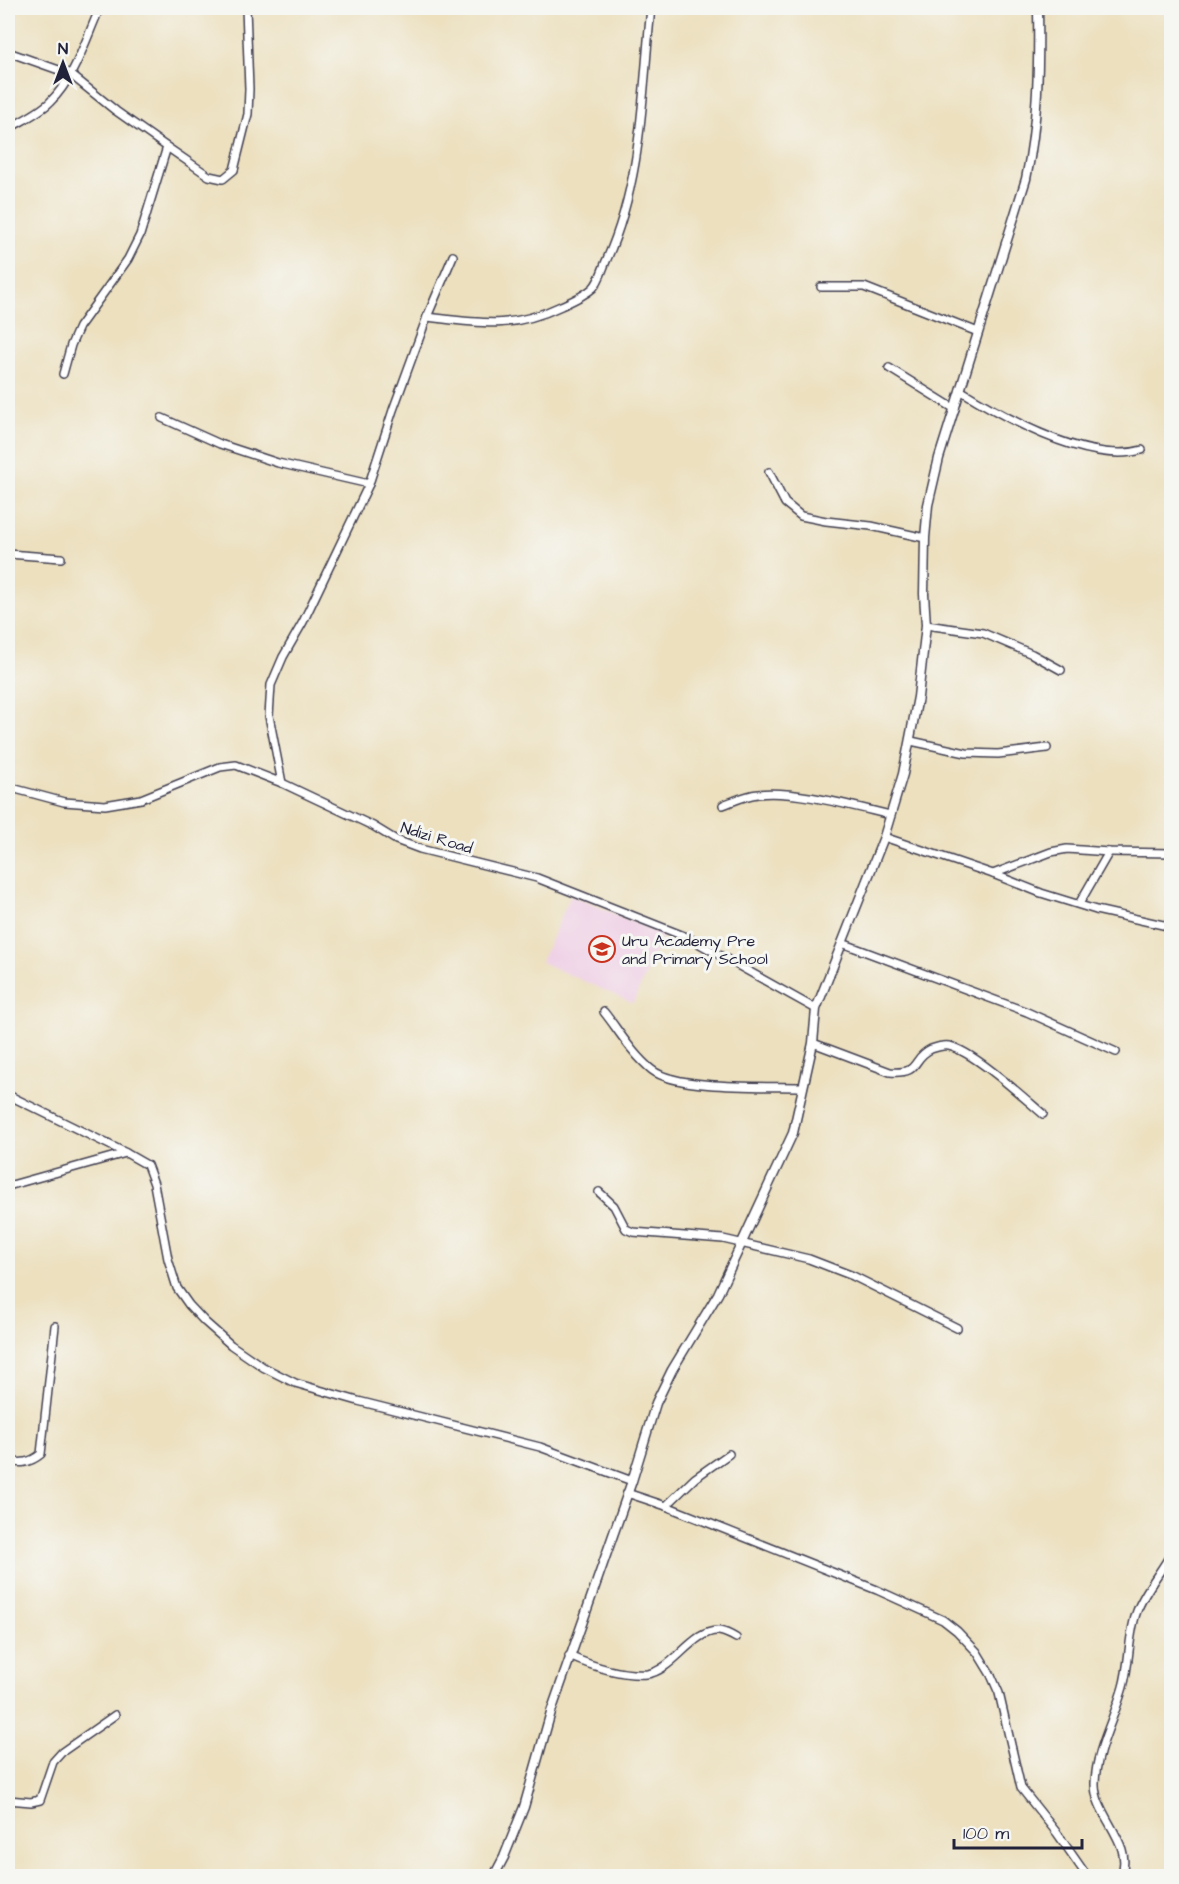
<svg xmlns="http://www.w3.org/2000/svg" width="1179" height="1884" font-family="'Architects Daughter',sans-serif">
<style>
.built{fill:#efd0e6}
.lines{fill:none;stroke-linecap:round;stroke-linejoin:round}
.minor-casing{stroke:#403e4f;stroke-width:10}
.tertiary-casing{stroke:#403e4f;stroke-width:11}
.minor{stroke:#fff;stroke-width:7}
.tertiary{stroke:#fff;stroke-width:8}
.labels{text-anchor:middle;stroke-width:6;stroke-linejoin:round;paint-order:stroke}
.street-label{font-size:16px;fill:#22223b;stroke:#f6f6f2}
.poi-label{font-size:16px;fill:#22223b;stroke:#f6f6f2;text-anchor:start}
</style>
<rect width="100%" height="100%" fill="#f6f6f2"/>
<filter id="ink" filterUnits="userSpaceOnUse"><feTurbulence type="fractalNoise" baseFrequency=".0167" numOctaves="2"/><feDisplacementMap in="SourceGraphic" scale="12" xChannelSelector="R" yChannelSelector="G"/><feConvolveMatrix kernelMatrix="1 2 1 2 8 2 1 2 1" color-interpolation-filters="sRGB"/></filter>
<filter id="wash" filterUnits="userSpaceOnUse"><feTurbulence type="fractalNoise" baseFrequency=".008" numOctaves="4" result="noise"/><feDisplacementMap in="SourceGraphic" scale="24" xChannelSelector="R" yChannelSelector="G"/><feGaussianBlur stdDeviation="1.35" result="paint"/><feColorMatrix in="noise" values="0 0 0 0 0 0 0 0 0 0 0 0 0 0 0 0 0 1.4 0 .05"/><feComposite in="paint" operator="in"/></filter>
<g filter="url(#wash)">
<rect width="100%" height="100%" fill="#ece0bf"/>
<polygon class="built" points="571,895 663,935 633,1003 541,962"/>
</g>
<g filter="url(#ink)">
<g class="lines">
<defs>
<g id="minor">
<polyline points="8,52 70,74 116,111 167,147 209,176 223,179 234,170 248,114 249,89 246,8"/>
<path d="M8,129C21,121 39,113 50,102C75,78 86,38 100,8"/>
<polyline points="821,287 864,287 978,332"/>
<path d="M427,317C480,323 511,330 561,306C572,301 584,296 593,288C600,281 603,267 607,259C643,178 642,93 651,8"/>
<polyline points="889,368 955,409"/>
<polyline points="63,374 71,345 79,327 128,259 140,235 167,147"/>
<path d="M960,390C1005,418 1089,465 1142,450"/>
<polyline points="162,418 220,444 278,463 369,484"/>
<polyline points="769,472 785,503 801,516 826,521 871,526 925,538"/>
<polyline points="8,554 61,558"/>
<polyline points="926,625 983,633 1032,654 1061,670"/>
<polyline points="911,741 966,753 998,754 1047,748"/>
<polyline points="282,783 269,716 271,685 283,657 303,622 369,484 393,410 427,317 453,256"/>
<polyline points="8,787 64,802 105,805 141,799 220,767 236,765 282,783 373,826 396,840 420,849 537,878 689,938 816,1009"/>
<path d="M723,805C734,801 746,795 758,794C792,789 856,807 891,815"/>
<polyline points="884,837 993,874 1041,893 1096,910 1172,927"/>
<polyline points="993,874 1051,852 1067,849 1109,852 1172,853"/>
<polyline points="1079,904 1109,852"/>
<polyline points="842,943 1027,1012 1116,1052"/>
<path d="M604,1012C619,1031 633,1055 652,1070C677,1090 768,1086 802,1087"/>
<path d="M813,1043L890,1072C922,1074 910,1059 931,1049C937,1047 944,1045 949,1046C973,1051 1023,1097 1043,1114"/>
<polyline points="8,1095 126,1153 147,1165 154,1184 168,1259 177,1288 189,1305 205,1322 231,1345 263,1367 295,1383 358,1401 540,1447 632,1481"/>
<polyline points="8,1186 126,1153"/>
<polyline points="599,1192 614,1206 626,1229 633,1232 723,1239 809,1259 853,1276 957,1328"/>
<path d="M8,1461C21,1464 30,1463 41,1454L55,1326"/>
<polyline points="627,1493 666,1506 877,1590 943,1620 957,1631 977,1652 991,1675 999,1693 1021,1788 1057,1833 1087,1876"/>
<polyline points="666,1506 695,1478 729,1454"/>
<path d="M569,1656C592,1666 622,1676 647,1674C673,1671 693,1629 719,1631C725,1632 731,1635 736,1638"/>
<polyline points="8,1800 31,1802 40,1800 53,1762 62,1752 115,1715"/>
<path d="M1121,1876C1135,1843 1094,1816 1095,1783C1096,1750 1114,1719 1123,1687C1130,1663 1128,1634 1137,1611C1145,1590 1161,1572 1172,1552"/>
</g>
<path id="tertiary" d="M494,1876L504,1857L524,1807L551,1712L632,1481L656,1403L672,1370L718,1294L793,1133L813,1043L816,1009L884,837L903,774L918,697L926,625L924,594L925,538L928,505L939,458L1026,179C1038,122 1039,66 1038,8"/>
</defs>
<use href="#minor" class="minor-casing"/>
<use href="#tertiary" class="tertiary-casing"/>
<use href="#minor" class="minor"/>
<use href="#tertiary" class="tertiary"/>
</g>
</g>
<defs>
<symbol id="school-ring" viewBox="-11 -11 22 22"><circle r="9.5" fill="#f6f6f2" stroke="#c8321e" stroke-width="1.5"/><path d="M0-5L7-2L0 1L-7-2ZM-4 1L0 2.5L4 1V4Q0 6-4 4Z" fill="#c8321e"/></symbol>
</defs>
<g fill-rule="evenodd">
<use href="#school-ring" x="587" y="934" width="30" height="30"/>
</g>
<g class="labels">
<g class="street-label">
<text transform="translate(437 837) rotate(17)" y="6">Ndizi Road</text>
</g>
<g class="poi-label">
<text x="622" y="946">Uru Academy Pre<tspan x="622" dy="18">and Primary School</tspan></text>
</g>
</g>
<rect width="1179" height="1884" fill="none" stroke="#f6f6f2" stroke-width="30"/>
<g transform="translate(63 63)" stroke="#f6f6f2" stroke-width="4.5" paint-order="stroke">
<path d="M0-4.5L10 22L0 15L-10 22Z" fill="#22223b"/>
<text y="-9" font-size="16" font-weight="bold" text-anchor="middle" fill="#22223b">N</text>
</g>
<path d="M954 1839v9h128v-9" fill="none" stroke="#22223b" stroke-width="3"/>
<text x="963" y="1839" font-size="18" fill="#22223b" stroke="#f6f6f2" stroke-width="4.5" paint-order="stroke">100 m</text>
</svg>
